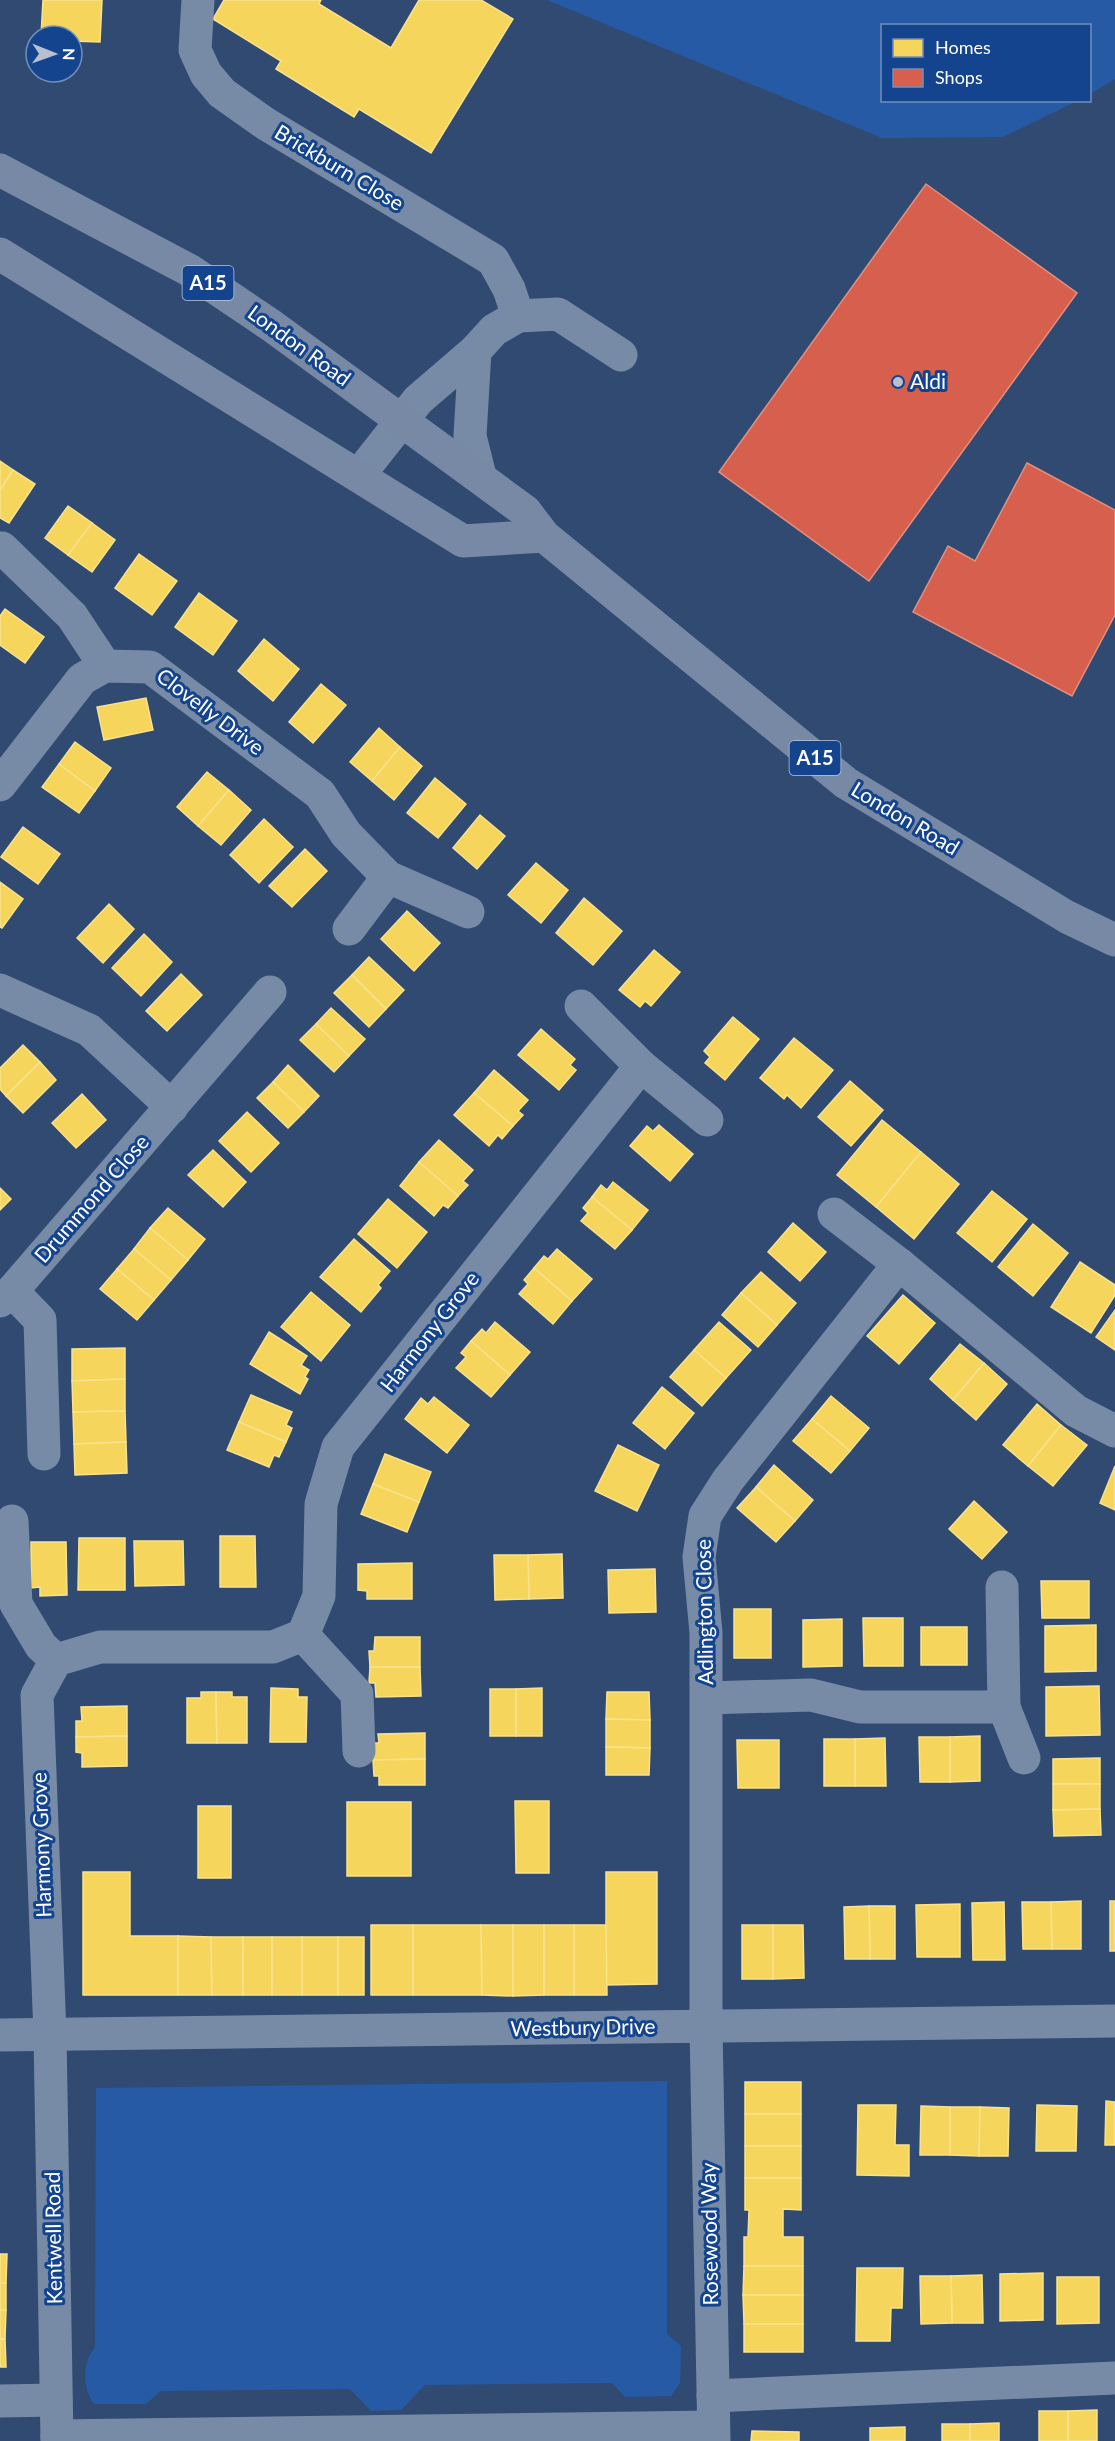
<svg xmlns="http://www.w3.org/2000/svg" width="1115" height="2441" font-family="Lato,sans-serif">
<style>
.green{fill:#275aa5}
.homes{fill:#f6d55c;stroke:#f9e28d;stroke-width:1.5}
.shops{fill:#d6604d;stroke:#e29082;stroke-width:1.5}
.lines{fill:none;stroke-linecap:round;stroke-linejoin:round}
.minor{stroke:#778ba6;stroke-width:33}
.primary{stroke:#7789a5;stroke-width:33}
.poi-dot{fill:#b7c0ce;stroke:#14448e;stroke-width:2}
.labels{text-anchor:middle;stroke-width:6;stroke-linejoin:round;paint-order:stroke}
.shield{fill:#14448e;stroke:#b8c7dd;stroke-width:1.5}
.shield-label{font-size:20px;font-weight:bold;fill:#fff}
.street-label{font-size:21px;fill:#fff;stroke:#14448e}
.poi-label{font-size:21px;fill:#fff;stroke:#14448e;text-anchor:start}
</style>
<rect width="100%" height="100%" fill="#304a72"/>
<g class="green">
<polygon points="547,0 1115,0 1115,79 1090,94 1090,26 882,26 882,100 1077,101 1003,137 882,138"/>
<path d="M667,2081V2334L681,2346L680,2383L671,2396L625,2397L612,2383L425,2385L401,2410L371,2411L350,2389L161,2391L146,2404H94C82,2386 82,2364 95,2347L96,2088Z"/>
</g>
<g class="homes">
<polygon points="43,0 102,0 100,42 72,41 72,36 41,36"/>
<polygon points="224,0 321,0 319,4 391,48 419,0 481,0 513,19 431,153 359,109 354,117 276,69 281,61 213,19"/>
<polygon points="0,461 13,470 0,490"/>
<polygon points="13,470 35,484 9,523 0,518 0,490"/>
<polygon points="68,506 92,523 68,555 45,538"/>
<polygon points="92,523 115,540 92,572 68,555"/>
<polygon points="139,554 177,581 152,615 115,588"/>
<polygon points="199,593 237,621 213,655 175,627"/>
<polygon points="5,609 44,637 25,663 0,645 0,616"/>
<polygon points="264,639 299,669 273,701 238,671"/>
<polygon points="321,684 346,705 313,743 289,722"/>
<polygon points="146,698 153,730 104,740 97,707"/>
<polygon points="379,728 400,747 372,781 350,762"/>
<polygon points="75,742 111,768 95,791 59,764"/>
<polygon points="400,747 422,766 394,800 372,781"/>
<polygon points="59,764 95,791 79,813 42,787"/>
<polygon points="207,772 229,790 198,826 177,807"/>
<polygon points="435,778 466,804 438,838 407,813"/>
<polygon points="229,790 251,810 221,845 198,826"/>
<polygon points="480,815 505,836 477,869 453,848"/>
<polygon points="264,819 293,847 259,883 230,855"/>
<polygon points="23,827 60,854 38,884 1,857"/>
<polygon points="305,849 327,871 292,907 269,886"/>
<polygon points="536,863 568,890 541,923 508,895"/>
<polygon points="0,882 23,899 2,928 0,927"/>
<polygon points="584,898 622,931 593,965 556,933"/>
<polygon points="109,904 134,929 103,963 77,938"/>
<polygon points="407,911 440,943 414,971 381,939"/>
<polygon points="144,934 172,962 141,996 112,968"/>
<polygon points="654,950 680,972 651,1006 645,1001 640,1007 619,990"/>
<polygon points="369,957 404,990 386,1009 352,975"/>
<polygon points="181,974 202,995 167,1031 146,1011"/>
<polygon points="352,975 386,1009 369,1027 334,993"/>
<polygon points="331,1008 365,1039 349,1056 316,1024"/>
<polygon points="733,1017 759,1039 725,1080 705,1063 710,1057 704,1051"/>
<polygon points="316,1024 349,1056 334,1072 300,1040"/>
<polygon points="541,1029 575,1059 570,1065 576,1070 559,1090 518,1055"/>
<polygon points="794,1038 833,1070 801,1108 787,1095 784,1099 760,1078"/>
<polygon points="23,1045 40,1062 6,1096 0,1089 0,1068"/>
<polygon points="40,1062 56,1080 23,1113 6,1096"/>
<polygon points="288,1065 319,1096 304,1112 273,1082"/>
<polygon points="494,1070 528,1100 518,1111 523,1115 513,1126 474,1093"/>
<polygon points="850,1081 883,1110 851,1146 818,1117"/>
<polygon points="273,1082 304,1112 288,1128 257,1098"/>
<polygon points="474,1093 513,1126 502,1139 498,1135 489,1146 454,1115"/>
<polygon points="82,1094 106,1120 76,1148 52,1123"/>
<polygon points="247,1112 279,1143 251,1172 219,1141"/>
<polygon points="882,1120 921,1152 876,1207 837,1175"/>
<polygon points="659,1125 693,1154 670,1181 630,1146 647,1126 653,1131"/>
<polygon points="439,1140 473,1170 463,1181 468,1185 458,1196 419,1162"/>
<polygon points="213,1150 246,1182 223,1207 188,1175"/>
<polygon points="921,1152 959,1184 914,1239 876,1207"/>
<polygon points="419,1162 458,1196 448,1208 443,1205 434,1216 400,1186"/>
<polygon points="613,1182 648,1210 632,1230 592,1197 601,1185 607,1190"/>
<polygon points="0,1188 11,1199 0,1210"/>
<polygon points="992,1191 1027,1219 992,1262 957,1233"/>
<polygon points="592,1197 632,1230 615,1249 581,1221 588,1213 583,1208"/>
<polygon points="388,1199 427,1232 397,1268 358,1234"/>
<polygon points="168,1208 205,1239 188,1260 150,1228"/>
<polygon points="793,1223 826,1252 800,1281 768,1252"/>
<polygon points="1033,1224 1068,1253 1033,1296 998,1267"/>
<polygon points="150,1228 188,1260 171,1280 134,1249"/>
<polygon points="354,1239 390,1271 378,1285 381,1288 361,1312 320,1277"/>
<polygon points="134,1249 171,1280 154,1300 117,1269"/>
<polygon points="557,1249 592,1279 572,1301 534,1268 544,1256 548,1259"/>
<polygon points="1080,1262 1115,1285 1115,1295 1091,1333 1051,1307"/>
<polygon points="534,1268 572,1301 553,1324 519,1294 528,1284 524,1280"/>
<polygon points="117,1269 154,1300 137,1320 100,1289"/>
<polygon points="761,1272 796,1303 777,1325 741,1293"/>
<polygon points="311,1292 350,1325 321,1361 281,1327"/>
<polygon points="741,1293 777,1325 758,1347 722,1315"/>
<polygon points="903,1295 935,1323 899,1364 867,1336"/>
<polygon points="1115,1310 1115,1350 1096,1337"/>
<polygon points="495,1322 530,1352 510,1375 471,1341 482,1329 486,1333"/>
<polygon points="719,1322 751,1350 726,1378 694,1350"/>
<polygon points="269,1332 307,1356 301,1365 309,1370 305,1377 308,1379 300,1394 250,1364"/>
<polygon points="471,1341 510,1375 491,1397 456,1368 466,1357 461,1353"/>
<polygon points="960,1344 984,1363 953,1400 930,1379"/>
<polygon points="125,1348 125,1379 72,1381 72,1349"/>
<polygon points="694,1350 726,1378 702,1406 670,1377"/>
<polygon points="984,1363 1007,1384 976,1420 953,1400"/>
<polygon points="125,1379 125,1411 73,1412 72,1381"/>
<polygon points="662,1387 694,1413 665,1449 633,1423"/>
<polygon points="251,1395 292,1412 286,1425 292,1428 286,1442 239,1422"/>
<polygon points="831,1396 869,1428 850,1451 812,1419"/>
<polygon points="434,1397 469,1425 447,1453 405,1419 421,1398 428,1404"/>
<polygon points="1037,1404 1061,1425 1028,1466 1003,1445"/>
<polygon points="125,1411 126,1442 74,1444 73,1412"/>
<polygon points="812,1419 850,1451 831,1473 793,1441"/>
<polygon points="239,1422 286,1442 279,1457 274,1455 269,1467 227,1450"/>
<polygon points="1061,1425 1087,1445 1053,1486 1028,1466"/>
<polygon points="126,1442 127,1473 75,1475 74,1444"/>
<polygon points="618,1445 659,1465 637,1511 595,1491"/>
<polygon points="385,1454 431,1472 419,1502 373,1484"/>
<polygon points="774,1465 813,1500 795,1521 756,1487"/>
<polygon points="1115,1466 1115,1510 1100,1503"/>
<polygon points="373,1484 419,1502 407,1532 361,1514"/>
<polygon points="756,1487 795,1521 776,1542 737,1508"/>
<polygon points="974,1501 1007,1532 982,1559 949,1529"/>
<polygon points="220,1536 255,1536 256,1587 220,1587"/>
<polygon points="79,1538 125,1538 125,1590 78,1590"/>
<polygon points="134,1541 183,1541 184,1585 135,1586"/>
<polygon points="31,1542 66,1542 67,1595 40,1596 40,1587 31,1588"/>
<polygon points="562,1554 563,1598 529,1599 528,1555"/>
<polygon points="494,1555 528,1555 529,1599 495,1600"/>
<polygon points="412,1563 412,1599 367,1599 367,1591 358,1590 358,1564"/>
<polygon points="655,1569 656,1612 609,1613 608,1570"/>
<polygon points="1041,1581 1089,1581 1089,1618 1042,1618"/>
<rect x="734" y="1609" width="37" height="49"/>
<polygon points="863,1618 903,1618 903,1666 864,1666"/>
<polygon points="842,1619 842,1666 803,1667 803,1620"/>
<polygon points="1096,1625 1096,1671 1045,1672 1045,1626"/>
<rect x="921" y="1627" width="46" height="38"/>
<polygon points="375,1637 420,1637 420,1667 370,1667 369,1651 374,1651"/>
<polygon points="370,1667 420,1667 421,1696 376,1697 375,1683 369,1683"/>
<polygon points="1099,1686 1100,1735 1046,1736 1046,1687"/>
<polygon points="271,1688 298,1689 298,1697 307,1697 306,1742 270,1742"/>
<polygon points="542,1688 542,1736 516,1736 516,1689"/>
<rect x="490" y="1689" width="26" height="47"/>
<polygon points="201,1692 216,1692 217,1743 187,1743 187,1698 201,1698"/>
<polygon points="216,1692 232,1692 232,1697 247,1697 247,1743 217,1743"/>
<polygon points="607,1692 649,1692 650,1720 606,1719"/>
<polygon points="127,1706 127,1736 76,1737 76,1721 82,1721 81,1707"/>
<polygon points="606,1719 650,1720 650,1748 606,1747"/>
<polygon points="425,1733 425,1759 373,1760 374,1743 379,1743 378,1734"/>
<polygon points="127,1736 127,1766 82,1767 82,1753 76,1752 76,1737"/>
<polygon points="980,1736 980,1781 950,1782 950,1737"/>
<polygon points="919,1737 950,1737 950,1782 920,1782"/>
<polygon points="885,1738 886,1786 855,1786 855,1739"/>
<rect x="824" y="1739" width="31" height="47"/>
<polygon points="737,1740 779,1740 779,1788 738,1788"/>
<polygon points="606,1747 650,1748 649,1775 606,1775"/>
<polygon points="1100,1758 1100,1784 1053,1784 1053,1759"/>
<polygon points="425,1759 425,1785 379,1785 379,1776 374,1776 373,1760"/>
<polygon points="1053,1784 1100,1784 1100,1809 1053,1810"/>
<polygon points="515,1801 549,1801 549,1873 516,1873"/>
<rect x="347" y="1802" width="64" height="74"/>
<rect x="198" y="1806" width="33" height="72"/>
<polygon points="1100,1809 1101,1835 1054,1836 1053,1810"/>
<polygon points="83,1872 130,1872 130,1936 178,1936 178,1995 83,1995"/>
<polygon points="606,1872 657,1872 657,1984 606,1985"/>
<polygon points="1081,1901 1081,1949 1052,1949 1051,1902"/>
<rect x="1110" y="1901" width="5" height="50"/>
<polygon points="1004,1902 1005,1960 973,1960 972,1903"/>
<polygon points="1022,1902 1051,1902 1052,1949 1023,1949"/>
<polygon points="960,1904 960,1957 917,1957 916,1905"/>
<polygon points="869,1906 895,1906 895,1959 870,1959"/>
<polygon points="869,1906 870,1959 845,1959 844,1907"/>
<rect x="371" y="1925" width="42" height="70"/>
<polygon points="413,1925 481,1925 482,1995 413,1995"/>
<polygon points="481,1925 513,1925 513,1996 482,1995"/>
<polygon points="513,1925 544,1925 544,1995 513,1996"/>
<rect x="544" y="1925" width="30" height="70"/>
<polygon points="574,1925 606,1925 607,1995 574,1995"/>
<rect x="742" y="1925" width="31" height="54"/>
<polygon points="773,1925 803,1925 804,1978 773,1979"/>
<polygon points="178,1936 211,1937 212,1995 178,1995"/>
<polygon points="211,1937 243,1937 243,1995 212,1995"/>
<rect x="243" y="1937" width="29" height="58"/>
<rect x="272" y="1937" width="30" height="58"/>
<rect x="302" y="1937" width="36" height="58"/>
<rect x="338" y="1937" width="26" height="58"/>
<rect x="745" y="2082" width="56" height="32"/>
<polygon points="1106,2101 1115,2102 1115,2145 1105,2145"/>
<polygon points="858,2105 896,2105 895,2145 909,2145 909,2176 857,2175"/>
<polygon points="1037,2105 1077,2106 1076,2151 1036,2151"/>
<polygon points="921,2106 950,2107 950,2155 920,2155"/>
<polygon points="950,2107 980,2107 979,2156 950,2155"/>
<polygon points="980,2107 1009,2108 1008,2156 979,2156"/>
<rect x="745" y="2114" width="56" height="32"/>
<rect x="745" y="2146" width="56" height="32"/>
<polygon points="745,2178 801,2178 801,2210 783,2209 783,2237 803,2237 803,2266 744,2266 744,2237 748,2237 749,2210 745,2210"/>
<polygon points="0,2254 7,2254 6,2283 0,2283"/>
<polygon points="744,2266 803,2266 803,2295 743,2295"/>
<polygon points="857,2268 903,2268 902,2308 891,2308 890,2341 856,2341"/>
<polygon points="1043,2273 1043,2320 1000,2321 1000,2274"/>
<polygon points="982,2275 983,2323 952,2323 951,2276"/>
<polygon points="920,2276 951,2276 952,2323 921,2324"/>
<polygon points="1057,2277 1099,2277 1099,2323 1057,2324"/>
<rect x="0" y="2283" width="6" height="27"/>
<polygon points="743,2295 803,2295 803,2324 744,2324"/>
<polygon points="0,2310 6,2310 5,2339 0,2339"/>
<rect x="744" y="2324" width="59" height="28"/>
<polygon points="0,2339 5,2339 6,2367 0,2367"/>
<polygon points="1097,2410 1097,2441 1068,2441 1068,2411"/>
<rect x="1039" y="2411" width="29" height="30"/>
<polygon points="999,2423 999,2441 970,2441 970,2424"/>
<rect x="942" y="2424" width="28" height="17"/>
<polygon points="905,2427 905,2441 870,2441 870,2428"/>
<polygon points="752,2431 799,2432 799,2441 751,2441"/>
</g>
<g class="shops">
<polygon points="926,184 1077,293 869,581 719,472"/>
<polygon points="1027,463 1115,510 1115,615 1072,696 913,612 948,546 975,561"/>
</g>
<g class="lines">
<g class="minor">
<polyline points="198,0 195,50 206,74 222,93 266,124 493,260 509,289 518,316 494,330 475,351"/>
<polyline points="518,316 558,314 621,355"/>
<polyline points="359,475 418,400 475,351 470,436 480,476"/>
<polyline points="2,548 72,616 105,666"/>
<polyline points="0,785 82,679 105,666 150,667 320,794 346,834 388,877 468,912"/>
<polyline points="349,929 388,877"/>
<polyline points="0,990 89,1030 172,1107"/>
<polyline points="581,1006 641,1066 707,1120"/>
<polyline points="834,1214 899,1264 1076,1411 1115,1431"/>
<polyline points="12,1291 40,1320 44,1454"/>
<polyline points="0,1301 12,1291 270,992"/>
<polyline points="12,1521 16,1604 41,1646 56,1660"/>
<polyline points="1002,1587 1004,1707 1024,1758"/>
<polyline points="303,1635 357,1694 359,1751"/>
<polyline points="707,1698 811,1695 860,1707 1004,1707"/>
<polyline points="0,2035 1115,2021"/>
<polyline points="713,2396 1115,2378"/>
<polyline points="0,2401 56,2400"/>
<polyline points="57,2436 713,2427"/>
<polyline points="57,2441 50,2035 37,1695 56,1660 100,1647 273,1647 303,1635 319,1596 321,1504 338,1447 641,1066"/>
<polyline points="714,2441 706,2027 706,1633 699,1557 705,1516 728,1480 899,1264"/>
</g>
<g class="primary">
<polyline points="0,170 189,270 272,326 525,511 544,536 846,783 1067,917 1115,940"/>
<polyline points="0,254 463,541 544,536"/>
</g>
</g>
<circle class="poi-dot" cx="898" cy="382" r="6"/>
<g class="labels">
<g class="shield">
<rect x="182.5" y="266" width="51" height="34" rx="4.5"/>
<rect x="789.5" y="741" width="51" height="34" rx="4.5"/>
</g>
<g class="shield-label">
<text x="208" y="290">A15</text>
<text x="815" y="765">A15</text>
</g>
<g class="street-label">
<text transform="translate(339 168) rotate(31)" y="7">Brickburn Close</text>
<text transform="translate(299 346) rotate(36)" y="7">London Road</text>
<text transform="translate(210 712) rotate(37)" y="7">Clovelly Drive</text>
<text transform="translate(905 819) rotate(31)" y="7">London Road</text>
<text transform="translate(92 1199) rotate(-49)" y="7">Drummond Close</text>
<text transform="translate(430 1332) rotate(-52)" y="7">Harmony Grove</text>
<text transform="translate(705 1612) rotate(-91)" y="7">Adlington Close</text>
<text transform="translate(42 1845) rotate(-92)" y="7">Harmony Grove</text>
<text transform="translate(583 2028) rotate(-1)" y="7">Westbury Drive</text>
<text transform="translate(710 2234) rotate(-91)" y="7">Rosewood Way</text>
<text transform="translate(54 2238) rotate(-91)" y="7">Kentwell Road</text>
</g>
<g class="poi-label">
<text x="910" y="389">Aldi</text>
</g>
</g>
<rect x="881" y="24" width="210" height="78" fill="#14448e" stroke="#728fbb" stroke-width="1.5"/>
<rect x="893" y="39" width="30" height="18" fill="#f6d55c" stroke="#728fbb" stroke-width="1.5"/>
<text x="935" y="54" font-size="18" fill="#ffffff">Homes</text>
<rect x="893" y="69" width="30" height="18" fill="#d6604d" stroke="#728fbb" stroke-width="1.5"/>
<text x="935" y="84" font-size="18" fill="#ffffff">Shops</text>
<g transform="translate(54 54) rotate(91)"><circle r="28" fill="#14448e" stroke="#728fbb" stroke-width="1.5"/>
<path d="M0-4.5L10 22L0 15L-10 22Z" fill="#b7c0ce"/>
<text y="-9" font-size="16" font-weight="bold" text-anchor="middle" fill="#ffffff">N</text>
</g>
</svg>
